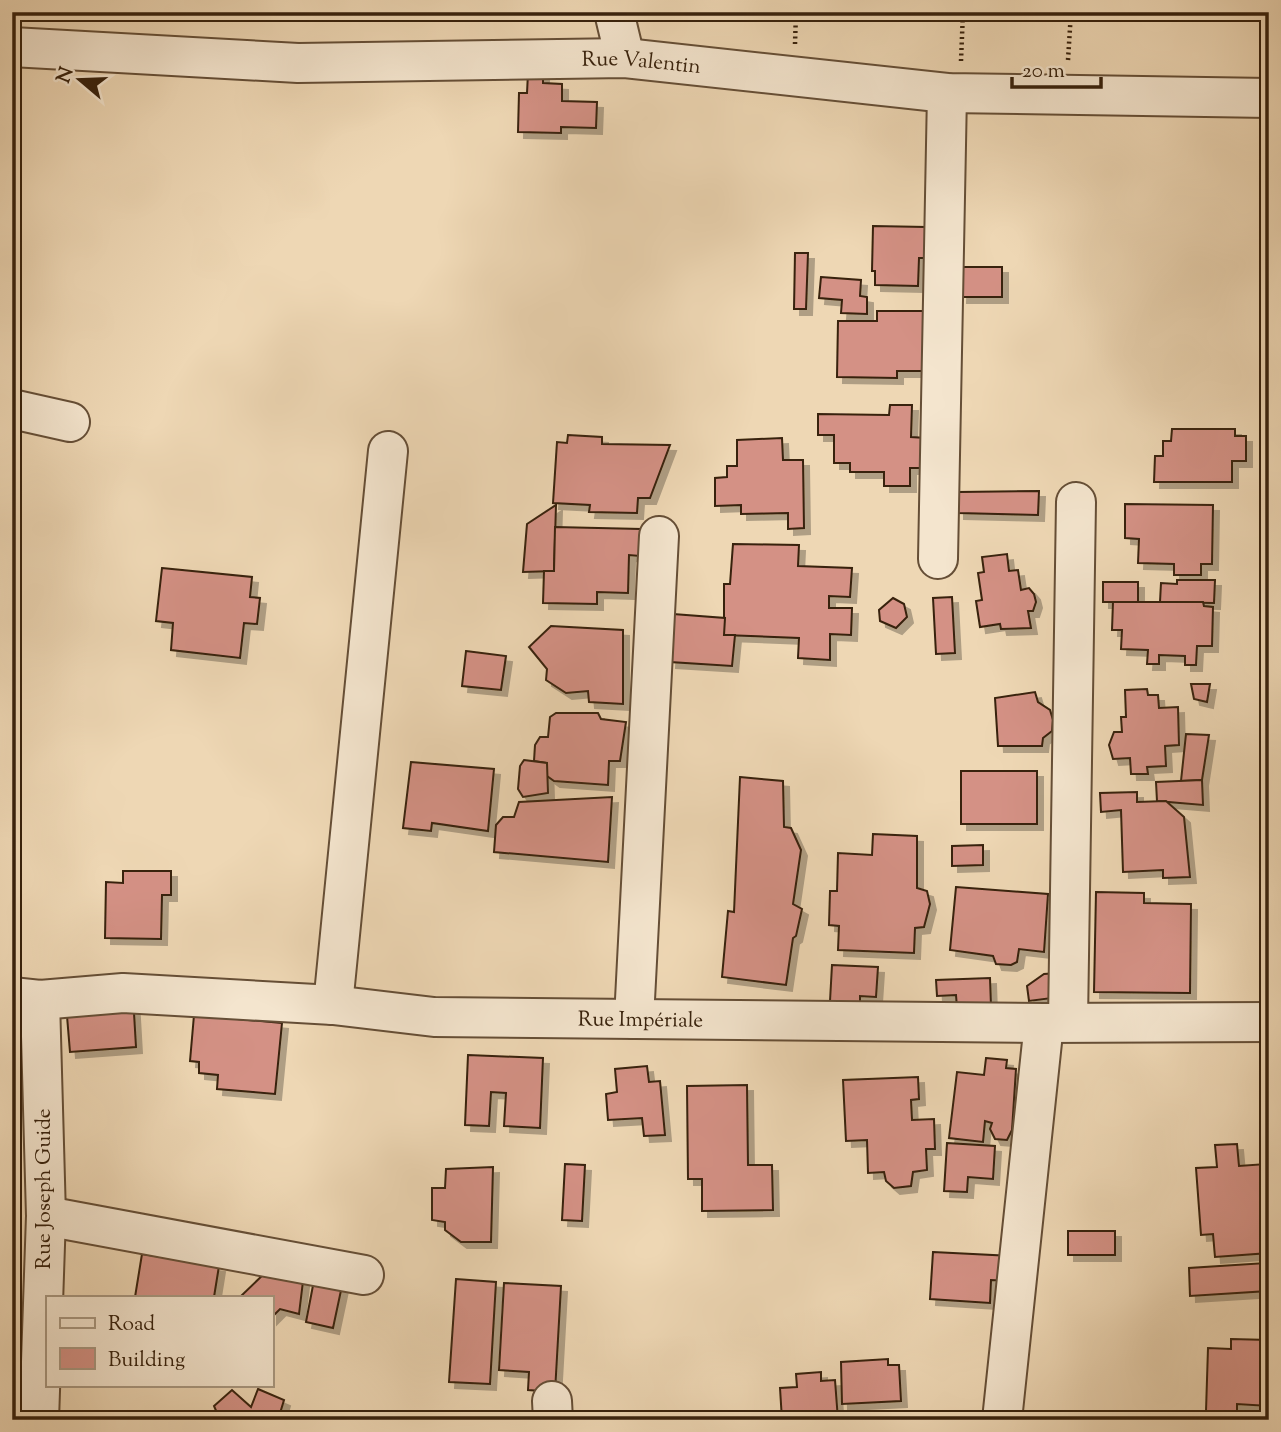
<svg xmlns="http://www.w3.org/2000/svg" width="1281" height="1432" font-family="'Sorts Mill Goudy',serif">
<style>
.building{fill:#d49185;stroke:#37210c;stroke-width:2;filter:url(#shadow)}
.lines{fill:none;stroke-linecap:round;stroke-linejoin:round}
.minor-casing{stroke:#654e36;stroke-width:42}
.path{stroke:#37210c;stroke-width:4.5;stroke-dasharray:2 3.5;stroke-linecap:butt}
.minor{stroke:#f4e5ce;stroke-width:38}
.labels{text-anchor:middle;stroke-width:5;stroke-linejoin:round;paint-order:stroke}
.street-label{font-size:21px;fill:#37210c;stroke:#f4e5ce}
</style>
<defs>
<filter id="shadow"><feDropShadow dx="6" dy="6" stdDeviation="0" flood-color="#0004"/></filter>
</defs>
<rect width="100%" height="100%" fill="#eed7b4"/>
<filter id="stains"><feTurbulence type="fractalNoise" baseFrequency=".00286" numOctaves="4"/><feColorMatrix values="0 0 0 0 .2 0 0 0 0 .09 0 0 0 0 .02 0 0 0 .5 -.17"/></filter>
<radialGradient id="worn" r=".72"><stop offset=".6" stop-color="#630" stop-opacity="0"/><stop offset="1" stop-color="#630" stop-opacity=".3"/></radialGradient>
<g class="building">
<polygon points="528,73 543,74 543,83 562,84 562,101 597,102 596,128 561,127 561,133 518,132 519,93 527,93"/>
<polygon points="873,226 926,227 926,258 919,258 918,286 875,285 875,271 872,271"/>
<polygon points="795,253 808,253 806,309 794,309"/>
<polygon points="962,267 1002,267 1002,297 961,297"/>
<polygon points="821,277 861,280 860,296 867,297 867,314 841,313 842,300 819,298"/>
<polygon points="877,311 924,311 923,332 929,333 922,371 897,371 897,378 837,377 838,321 877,321"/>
<polygon points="890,405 912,405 911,437 926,438 926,468 910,468 910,486 884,486 884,472 850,472 850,463 834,463 834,435 818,435 818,414 889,415"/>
<polygon points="1172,429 1235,429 1235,436 1246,436 1246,461 1232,461 1232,482 1154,482 1155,456 1163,456 1163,441 1171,441"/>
<polygon points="568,435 602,437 602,444 670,445 650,498 638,498 637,513 589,512 590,505 553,503 557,442 567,443"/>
<polygon points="782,438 783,460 803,460 804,528 788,529 788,513 741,514 741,505 715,506 715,478 727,477 727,466 737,466 737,440"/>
<polygon points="1261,475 1269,475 1269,495 1262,495"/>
<polygon points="1039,491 1038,515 958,513 958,492"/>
<polygon points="1125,504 1213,505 1212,564 1201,564 1201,575 1174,575 1174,564 1138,563 1139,539 1125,538"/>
<polygon points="556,505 554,571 523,572 527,524"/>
<polygon points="555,527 641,529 640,556 629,555 628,593 597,592 597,604 543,603 544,571 554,571"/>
<polygon points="733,544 799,545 798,566 852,568 850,597 829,596 829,608 852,608 851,635 830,634 830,660 798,658 799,638 724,635 724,584 730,584"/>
<polygon points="1007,554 1009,571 1018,570 1021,590 1029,588 1034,594 1036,602 1033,611 1028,611 1031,628 1001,629 1000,624 980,627 976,601 982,600 978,573 984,572 982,557"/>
<polygon points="162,568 252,577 250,597 260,598 257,624 244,623 240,658 171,650 173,623 156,621"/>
<polygon points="1177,580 1215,580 1214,603 1160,602 1161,583 1177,584"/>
<rect x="1103" y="582" width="35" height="20"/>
<polygon points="952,597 955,653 936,654 933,598"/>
<polygon points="893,598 904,604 907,617 896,628 880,621 879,610"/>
<polygon points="1113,602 1203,602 1204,606 1213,607 1212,646 1197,646 1196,665 1185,665 1185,656 1159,655 1159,664 1147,664 1148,650 1121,649 1122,630 1112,630"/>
<polygon points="673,614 725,618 724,635 735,635 732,666 670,662"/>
<polygon points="551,626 623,630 623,704 589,702 588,691 566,693 546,680 547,669 529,647"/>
<polygon points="466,651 506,656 501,690 462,686"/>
<polygon points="1191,684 1210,684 1207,702 1194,699"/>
<polygon points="1147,689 1148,695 1158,695 1159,708 1178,707 1179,745 1165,746 1166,766 1147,767 1148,774 1131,774 1130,758 1113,759 1109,745 1114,732 1122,732 1121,717 1126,717 1125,690"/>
<polygon points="1035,692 1038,702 1050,710 1053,720 1052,731 1043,738 1042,746 998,746 995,698"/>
<polygon points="556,713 598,713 601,719 626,722 620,761 609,761 608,785 554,781 547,776 547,763 534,761 535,745 540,737 548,737 550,717"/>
<polygon points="1186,734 1209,735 1202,780 1181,781"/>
<polygon points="524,760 547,763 548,793 523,797 518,789 520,766"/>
<polygon points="411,762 494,769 488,831 432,823 431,831 403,828"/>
<rect x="961" y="771" width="76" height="53"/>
<polygon points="740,777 783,781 784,827 791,828 801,850 793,904 802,909 796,936 793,938 786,985 722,977 728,911 734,912"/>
<polygon points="1202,780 1203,805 1157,801 1156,782"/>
<polygon points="1137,792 1137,802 1166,801 1184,817 1190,877 1163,878 1163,870 1123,872 1121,810 1101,812 1100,793"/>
<polygon points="612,797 608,862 494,852 496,825 503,817 514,817 519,802"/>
<polygon points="873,834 917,836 917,888 927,891 930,904 924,927 915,928 914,953 838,950 839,926 829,925 830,891 837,891 838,853 872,855"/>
<polygon points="983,845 983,865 952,866 952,846"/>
<polygon points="123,871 171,871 171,895 162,895 161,939 105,938 106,882 123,883"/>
<polygon points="956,887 1048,894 1044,952 1019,949 1017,962 1011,965 996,964 993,956 950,950"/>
<polygon points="1096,892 1144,893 1144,903 1191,904 1190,993 1094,992"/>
<polygon points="832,965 878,967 876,997 860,996 860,1003 830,1001"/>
<polygon points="1057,973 1060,997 1029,1001 1027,986 1044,974"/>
<polygon points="990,978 991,1006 957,1008 956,995 937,996 936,980"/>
<polygon points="133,996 136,1047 70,1052 67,1016"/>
<polygon points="194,1015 282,1023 275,1094 217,1089 218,1075 199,1073 199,1062 190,1061"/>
<polygon points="468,1055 543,1058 540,1128 504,1126 506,1093 491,1092 489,1126 465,1125"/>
<polygon points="986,1058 1007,1060 1006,1068 1016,1069 1012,1130 1007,1140 995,1139 990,1129 992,1123 985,1121 983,1142 949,1138 957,1072 984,1075"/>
<polygon points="647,1066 649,1082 660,1081 665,1135 644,1136 642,1118 608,1120 606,1094 617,1092 615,1069"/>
<polygon points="918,1077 919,1099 911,1100 912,1120 934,1119 935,1149 926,1149 927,1170 913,1172 911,1186 894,1188 886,1181 884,1172 868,1173 867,1140 846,1141 843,1080"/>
<polygon points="747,1085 748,1165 772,1165 773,1210 702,1211 702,1179 688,1179 687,1086"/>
<polygon points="947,1143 995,1146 993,1179 968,1177 967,1192 944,1191"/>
<polygon points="1237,1144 1239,1166 1266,1164 1269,1253 1215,1257 1213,1234 1201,1235 1196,1168 1217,1167 1215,1145"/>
<polygon points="565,1164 585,1165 582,1221 562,1220"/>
<polygon points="493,1167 491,1242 461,1242 445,1230 445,1222 432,1220 432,1188 445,1188 446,1169"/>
<rect x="1068" y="1231" width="47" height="24"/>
<polygon points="933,1252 1012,1256 1010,1281 991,1280 990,1303 930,1299"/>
<polygon points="142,1254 219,1266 214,1297 135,1297"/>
<polygon points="1266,1263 1268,1291 1190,1296 1189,1268"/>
<polygon points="269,1269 304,1273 299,1314 280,1309 271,1318 271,1297 240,1297"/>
<polygon points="315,1275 343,1281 333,1328 306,1322"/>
<polygon points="456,1279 496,1282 490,1384 449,1382"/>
<polygon points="504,1283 561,1286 555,1392 528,1390 529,1372 499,1370"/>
<polygon points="1231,1339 1269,1340 1269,1406 1237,1404 1237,1412 1206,1411 1208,1348 1231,1349"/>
<polygon points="888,1359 888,1365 899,1365 901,1401 842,1404 841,1362"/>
<polygon points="821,1372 821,1381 835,1380 838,1420 782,1420 780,1388 797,1387 796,1374"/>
<polygon points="258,1389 284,1400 278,1420 220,1420 214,1406 232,1390 251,1407"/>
<polygon points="1052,1413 1105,1416 1105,1420 1052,1420"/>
</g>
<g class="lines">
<defs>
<g id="minor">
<polyline points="614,12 625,58"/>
<path id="s1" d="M12,47L298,63L625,58L947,93L1269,98"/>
<polyline points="12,409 70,422"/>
<polyline points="938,559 947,93"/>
<path id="s2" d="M12,997L40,1000L123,993L333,1005L434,1017L1044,1023L1269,1022"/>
<polyline points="333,1005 388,451"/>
<polyline points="634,1019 659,536"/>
<polyline points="1068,1021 1076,502"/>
<polyline points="46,1216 364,1275"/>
<polyline points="552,1401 553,1420"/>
<polyline points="39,1420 46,1216 40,1000"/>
<polyline points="1002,1420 1044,1023"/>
</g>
</defs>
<use href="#minor" class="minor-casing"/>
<g class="path">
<polyline points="795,44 796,12"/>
<polyline points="1068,60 1071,12"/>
<polyline points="961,61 963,12"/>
</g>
<use href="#minor" class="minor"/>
</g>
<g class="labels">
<g class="street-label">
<text dy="7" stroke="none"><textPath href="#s1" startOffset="630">Rue Valentin</textPath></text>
<text dy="7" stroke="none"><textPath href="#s2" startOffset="630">Rue Impériale</textPath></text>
<text transform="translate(43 1189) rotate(-90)" y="7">Rue Joseph Guide</text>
</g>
</g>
<rect width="1281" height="1432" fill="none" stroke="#eed7b4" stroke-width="42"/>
<rect x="14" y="14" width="1253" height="1404" fill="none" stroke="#37210c" stroke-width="3.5"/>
<rect x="21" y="21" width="1239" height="1390" fill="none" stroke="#37210c" stroke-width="2"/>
<rect x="46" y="1296" width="228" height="91" fill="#f4e5ce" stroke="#a89780" stroke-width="2"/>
<rect x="60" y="1318" width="35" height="10" fill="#f4e5ce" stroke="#a89780" stroke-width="2"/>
<text x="108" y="1330" font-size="21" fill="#37210c">Road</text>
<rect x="60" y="1348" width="35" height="21" fill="#d49185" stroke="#a89780" stroke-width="2"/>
<text x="108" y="1366" font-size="21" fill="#37210c">Building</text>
<g transform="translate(80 80) rotate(289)" stroke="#f4e5ce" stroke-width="5" paint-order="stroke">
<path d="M0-5L12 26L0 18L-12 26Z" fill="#37210c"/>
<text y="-10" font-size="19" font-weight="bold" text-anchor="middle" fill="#37210c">N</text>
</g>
<path d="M1012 77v10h89v-10" fill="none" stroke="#37210c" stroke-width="3.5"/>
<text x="1022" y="77" font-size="21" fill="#37210c" stroke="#f4e5ce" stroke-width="5" paint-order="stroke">20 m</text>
<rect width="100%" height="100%" filter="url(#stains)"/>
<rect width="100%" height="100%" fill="url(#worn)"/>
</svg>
